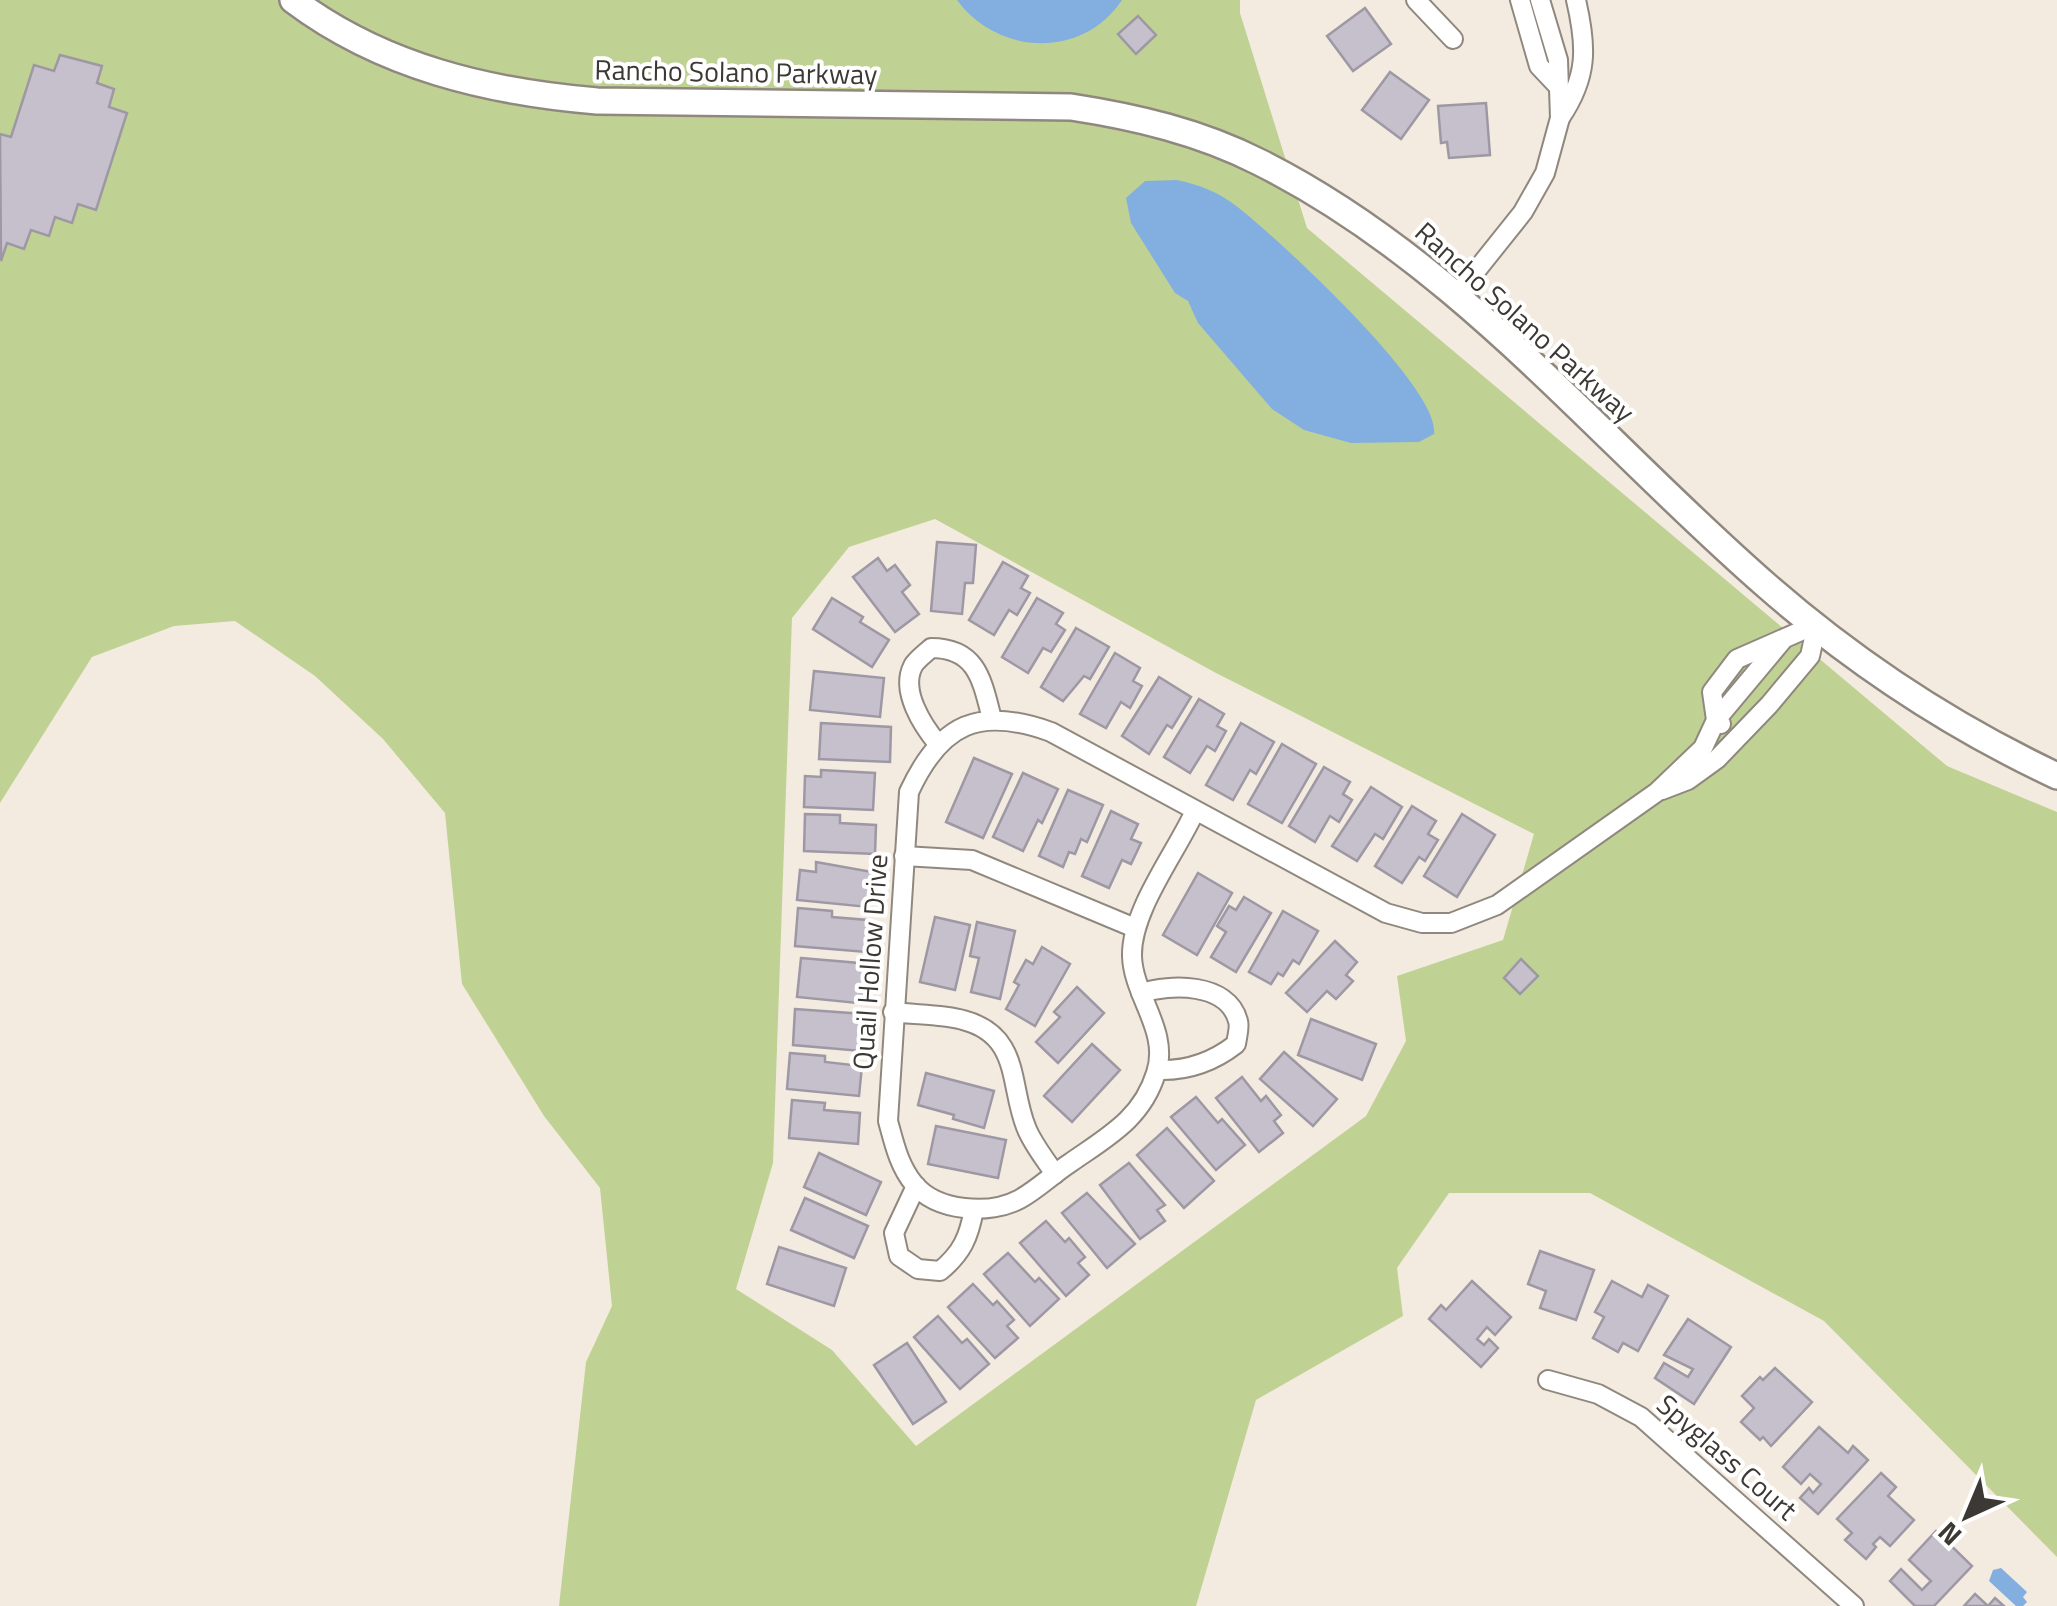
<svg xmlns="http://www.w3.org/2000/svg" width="2057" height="1606" font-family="'Titillium Web',sans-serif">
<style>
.green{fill:#c0d293;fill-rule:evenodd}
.water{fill:#83aee0}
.building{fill:#c5c0cc;stroke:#9d98a4;stroke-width:2.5}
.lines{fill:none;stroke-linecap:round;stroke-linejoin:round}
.street-casing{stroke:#90887e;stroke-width:22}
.secondary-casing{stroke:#90887e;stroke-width:30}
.street{stroke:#fff;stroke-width:18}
.secondary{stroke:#fff;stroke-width:25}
.labels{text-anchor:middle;stroke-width:8;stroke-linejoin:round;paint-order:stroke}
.street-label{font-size:28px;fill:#3c3934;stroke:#fff}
</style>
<rect width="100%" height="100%" fill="#f4ebe0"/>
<path class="green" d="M0,0H1240V13L1307,228L1947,766L2057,812V1557L1824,1321L1590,1193H1449L1397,1268L1403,1316L1256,1400L1196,1606H559L586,1362L612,1306L600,1188L544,1116L462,984L445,813L383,739L315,676L235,621L174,626L92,657L0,803ZM935,519L1216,673L1534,834L1503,940L1397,976L1406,1041L1366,1116L916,1446L832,1350L736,1289L773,1163L792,618L849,547Z"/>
<g class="water">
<path d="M957,0H1122C1083,59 998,56 957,0Z"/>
<path d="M1177,180C1201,185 1220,193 1239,208C1279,240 1441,388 1434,434L1419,442L1351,443L1304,430L1272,409L1198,323L1188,301L1175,293L1131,223L1126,198L1145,181Z"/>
<polygon points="2001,1568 2027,1592 2023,1597 2027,1602 2023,1606 2016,1606 1989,1581 1993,1570"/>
</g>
<g class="building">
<polygon points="1365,8 1391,44 1353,71 1327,36"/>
<polygon points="1138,16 1156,35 1136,54 1118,34"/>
<polygon points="60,55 102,66 97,83 114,89 109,107 127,113 96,210 78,204 72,223 55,217 49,236 31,230 24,249 7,243 1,261 0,134 11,137 34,65 54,71"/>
<polygon points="1390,72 1429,100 1401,139 1362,110"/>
<polygon points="1486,103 1490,155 1449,158 1447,142 1441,143 1438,106"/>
<polygon points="937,542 976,545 973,583 965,583 962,614 931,611"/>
<polygon points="878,558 887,571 895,565 910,585 902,592 919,614 895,632 853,577"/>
<polygon points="1003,562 1028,576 1021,588 1030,593 1017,615 1009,610 994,635 969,620"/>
<polygon points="832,598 863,617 860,622 889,640 872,667 813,629"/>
<polygon points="1037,598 1063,613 1056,624 1065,630 1051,652 1043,648 1028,673 1002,657"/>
<polygon points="1076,628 1109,647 1090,679 1084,676 1063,701 1041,687"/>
<polygon points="1115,653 1140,668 1133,681 1142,686 1130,708 1121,702 1106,728 1080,714"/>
<polygon points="814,671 884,678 880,717 810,710"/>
<polygon points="1159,677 1191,697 1172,728 1167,725 1149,754 1122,736"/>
<polygon points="1199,699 1224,714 1217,726 1226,731 1215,751 1207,746 1190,773 1164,757"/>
<polygon points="821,723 891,727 890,762 819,759"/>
<polygon points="1241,723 1274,742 1256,774 1250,770 1233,800 1206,785"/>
<polygon points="1282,744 1316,764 1282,823 1248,804"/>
<polygon points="974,758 1012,774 983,838 946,822"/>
<polygon points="1324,767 1350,782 1343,794 1352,800 1339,822 1330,816 1315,842 1289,826"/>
<polygon points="821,770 875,773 873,810 804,807 805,776 821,777"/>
<polygon points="1023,773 1058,789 1042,823 1038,820 1023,851 993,837"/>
<polygon points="1371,787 1402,807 1383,839 1375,834 1357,861 1332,846"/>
<polygon points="1068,790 1103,805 1087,842 1081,839 1075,854 1069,852 1063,867 1039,856"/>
<polygon points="1412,806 1436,821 1428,834 1438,840 1425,861 1419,857 1402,883 1375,866"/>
<polygon points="1111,811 1138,824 1131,839 1141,843 1131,864 1122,860 1109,888 1082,876"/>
<polygon points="805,814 840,815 840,823 876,825 875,854 804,851"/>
<polygon points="1462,814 1495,835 1457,897 1424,876"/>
<polygon points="816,862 872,872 868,907 797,900 800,870 816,872"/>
<polygon points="1198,873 1232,893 1197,955 1163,935"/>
<polygon points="1244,897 1271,913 1236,972 1211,957 1226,932 1217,926 1229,906 1236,910"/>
<polygon points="798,908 832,911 832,917 868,920 866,952 795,946"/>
<polygon points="1283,911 1318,931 1299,964 1293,960 1283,976 1278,973 1271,984 1249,972"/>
<polygon points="935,917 970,925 955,990 920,982"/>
<polygon points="977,922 1015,931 1000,999 971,992 979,958 970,956"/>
<polygon points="1335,941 1357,962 1346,975 1353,981 1336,999 1327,991 1307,1012 1286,993"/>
<polygon points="1042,947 1070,964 1035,1026 1006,1009 1019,985 1014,982 1026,960 1033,964"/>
<polygon points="801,958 871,964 867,1004 797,997"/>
<polygon points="1521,959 1538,976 1520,994 1504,978"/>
<polygon points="1077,987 1104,1013 1058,1063 1036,1042 1060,1017 1054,1012"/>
<polygon points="795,1009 864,1014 861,1051 793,1045"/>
<polygon points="1311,1019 1376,1044 1362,1080 1298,1055"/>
<polygon points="1092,1044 1120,1070 1072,1122 1044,1096"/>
<polygon points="1284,1052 1337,1099 1313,1126 1260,1079"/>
<polygon points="790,1053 825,1056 825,1062 862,1066 859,1096 787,1089"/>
<polygon points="926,1073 994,1091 984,1128 953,1119 954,1115 918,1105"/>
<polygon points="1242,1077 1261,1101 1266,1096 1281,1115 1274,1121 1283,1133 1259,1152 1216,1098"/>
<polygon points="1196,1097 1218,1123 1222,1119 1245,1145 1216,1170 1171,1117"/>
<polygon points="792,1100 825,1103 824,1110 860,1113 858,1144 789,1138"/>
<polygon points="936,1126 1006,1140 998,1178 928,1164"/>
<polygon points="1167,1128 1214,1181 1184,1208 1137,1155"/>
<polygon points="819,1153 881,1182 866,1215 804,1187"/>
<polygon points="1129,1163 1165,1205 1157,1210 1165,1221 1140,1239 1100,1185"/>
<polygon points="1087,1193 1135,1244 1107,1268 1062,1213"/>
<polygon points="805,1198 868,1226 854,1258 791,1230"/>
<polygon points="1046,1221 1065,1242 1069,1238 1085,1257 1078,1263 1089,1275 1066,1296 1020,1243"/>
<polygon points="779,1247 846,1268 834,1306 767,1284"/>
<polygon points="1540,1251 1594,1270 1576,1320 1540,1308 1546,1291 1528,1284"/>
<polygon points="1008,1253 1035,1282 1039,1278 1059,1299 1030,1326 984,1274"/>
<polygon points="1472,1281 1511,1317 1495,1335 1487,1327 1477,1339 1484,1345 1489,1339 1498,1348 1481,1367 1429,1319 1441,1305 1446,1310"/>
<polygon points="1612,1281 1642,1297 1648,1285 1668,1296 1638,1351 1623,1343 1618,1352 1593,1338 1604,1317 1595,1312"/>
<polygon points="973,1284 993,1305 997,1301 1014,1320 1007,1326 1018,1338 995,1358 948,1307"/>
<polygon points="938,1316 962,1343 967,1339 989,1364 960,1389 914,1337"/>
<polygon points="1688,1319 1731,1347 1694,1404 1655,1378 1664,1363 1688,1377 1693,1369 1664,1355"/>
<polygon points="907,1343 946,1402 913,1424 874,1365"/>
<polygon points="1775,1368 1812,1402 1771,1446 1763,1437 1760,1440 1741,1422 1754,1408 1742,1396 1760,1377 1763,1380"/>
<polygon points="1819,1427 1848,1453 1853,1446 1868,1460 1818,1514 1800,1498 1809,1488 1813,1493 1821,1484 1810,1474 1801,1484 1783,1467"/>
<polygon points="1881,1473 1896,1487 1888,1496 1914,1520 1890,1546 1880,1537 1873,1544 1876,1547 1866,1559 1845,1540 1852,1533 1837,1519"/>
<polygon points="1936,1531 1972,1566 1934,1606 1915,1606 1890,1581 1901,1569 1922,1590 1931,1581 1909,1560"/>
<polygon points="1975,1594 1988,1606 1995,1598 2004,1606 1964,1606"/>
</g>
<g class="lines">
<defs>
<g id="street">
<polyline points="1416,0 1453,39"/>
<polyline points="1520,0 1539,66 1556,84"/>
<path d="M1560,118C1588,77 1587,47 1576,0"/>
<polyline points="1456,296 1523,212 1545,173 1560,118 1558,60 1540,0"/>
<polyline points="1721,724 1716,720 1782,641"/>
<path d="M938,744C923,726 900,691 913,666C916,660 926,653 931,648C977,648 982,680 992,719"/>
<polyline points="1662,790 1688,780 1717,759 1769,705 1810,656 1817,624"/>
<path d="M1195,811C1176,853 1131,910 1132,956C1133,996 1170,1031 1156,1073C1142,1119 1107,1137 1070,1163C1053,1174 1038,1189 1020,1199C990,1215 937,1212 914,1184C899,1166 894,1143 888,1121L909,792C941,723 979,706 1051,732L1386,913L1422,923H1451L1497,905L1657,792L1703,748L1716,720L1712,692L1737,659L1817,624"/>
<polyline points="904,856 972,860 1135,928"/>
<path d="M1141,993C1170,984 1228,982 1238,1021C1240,1027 1237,1037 1236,1044C1213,1062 1187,1071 1158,1070"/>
<path d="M893,1012C916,1015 942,1014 963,1020C1021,1035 1009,1085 1026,1127C1032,1143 1045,1159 1055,1174"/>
<path d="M916,1186L894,1233L899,1256L918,1269L940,1271C962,1253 969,1237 974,1209"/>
<polyline points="1548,1380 1598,1394 1641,1417 1854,1606"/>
</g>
<path id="secondary" d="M293,0C382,67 489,92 597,101L1071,107C1136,117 1200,132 1259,162C1459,262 1601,442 1767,586C1854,662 1953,727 2057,776"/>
</defs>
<use href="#street" class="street-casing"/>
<use href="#secondary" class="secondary-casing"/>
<use href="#street" class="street"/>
<use href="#secondary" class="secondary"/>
</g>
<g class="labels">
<g class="street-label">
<text transform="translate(736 72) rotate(1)" y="10">Rancho Solano Parkway</text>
<text transform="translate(1525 322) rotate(42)" y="10">Rancho Solano Parkway</text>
<text transform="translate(870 962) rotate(-86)" y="10">Quail Hollow Drive</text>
<text transform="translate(1727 1457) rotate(41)" y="10">Spyglass Court</text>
</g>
</g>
<g transform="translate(1967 1516) rotate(224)" stroke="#ffffff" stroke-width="8" paint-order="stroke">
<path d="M0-8L18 38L0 25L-18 38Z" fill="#3c3934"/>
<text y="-15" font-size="28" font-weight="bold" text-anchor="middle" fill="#3c3934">N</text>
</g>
</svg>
